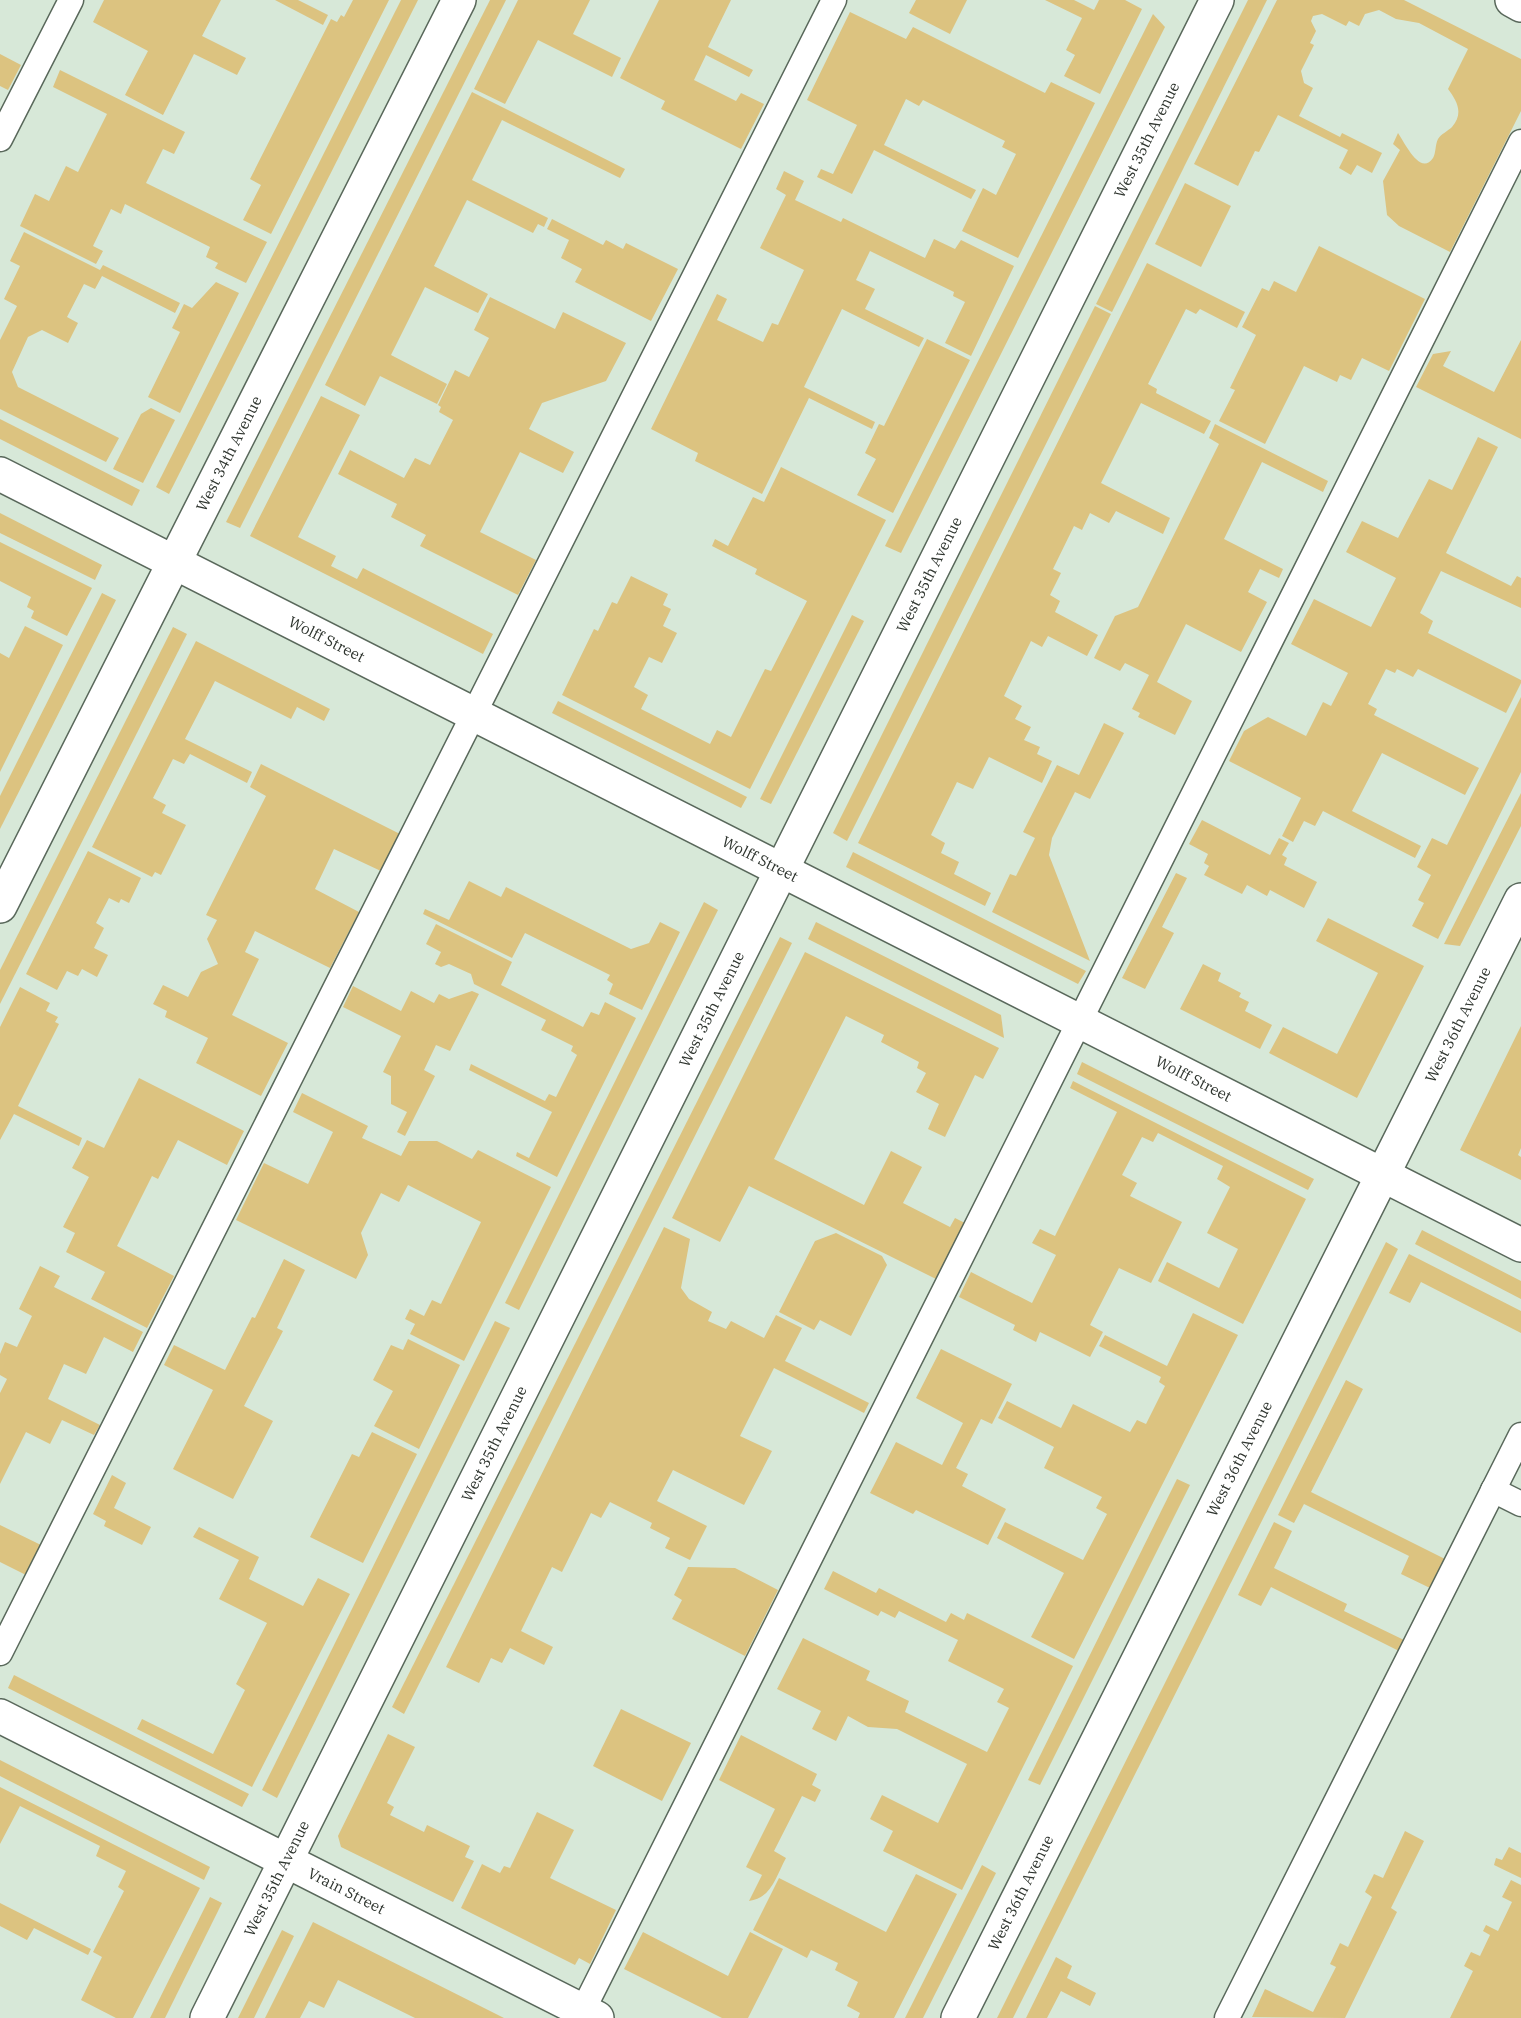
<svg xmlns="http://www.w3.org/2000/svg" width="1521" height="2018" font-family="'IBM Plex Serif',serif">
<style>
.grass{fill:#dcc380}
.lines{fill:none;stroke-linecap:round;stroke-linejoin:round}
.lane-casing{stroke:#59685b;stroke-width:27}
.street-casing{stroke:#59685b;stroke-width:36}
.lane{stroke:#fff;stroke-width:24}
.street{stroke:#fff;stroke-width:33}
.labels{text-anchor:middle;stroke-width:4.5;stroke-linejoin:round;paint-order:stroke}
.street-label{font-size:15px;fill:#2e342e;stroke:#e4f5e5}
</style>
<rect width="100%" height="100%" fill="#d7e8d8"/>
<g class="grass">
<polygon points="104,0 221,0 202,36 246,58 237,75 194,54 163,115 125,95 148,51 93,22"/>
<polygon points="275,0 298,0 328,15 323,25"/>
<polygon points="353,0 389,0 271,234 243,220 261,185 250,179 331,19 337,22 341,15 344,17"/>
<polygon points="401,0 418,0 169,494 156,487"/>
<polygon points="490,0 506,0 240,528 226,522"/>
<polygon points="518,0 590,0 573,34 621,58 612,77 538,40 505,104 474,89"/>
<polygon points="659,0 731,0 708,47 753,70 749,77 706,55 694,80 736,101 741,93 764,104 741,149 661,109 665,101 620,78"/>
<polygon points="916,0 967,0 950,34 909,13"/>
<polygon points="1045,0 1074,0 1094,10 1099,0 1125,0 1142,9 1100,94 1064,76 1075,55 1066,50 1082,18"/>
<polygon points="1248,0 1267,0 1112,312 1096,304"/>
<path d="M1277,0H1404L1521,59V111L1450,252L1399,226L1387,215L1383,181L1400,150L1393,144L1398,133C1404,141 1420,177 1433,158C1436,153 1435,145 1438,139C1441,134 1448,131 1452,127C1464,113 1457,101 1448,89L1468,49L1419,23L1396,19L1379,10L1365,14L1359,26L1349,21L1346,26L1322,14L1313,16L1311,21L1316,31L1310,43L1314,45L1301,71L1304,83L1313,88L1299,116L1340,137L1342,133L1382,153L1372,173L1357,165L1351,175L1339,168L1348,150L1278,115L1259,152L1255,151L1238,186L1194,164Z"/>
<polygon points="850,12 906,39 913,27 1045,93 1051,82 1095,103 1018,258 962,231 983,188 996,195 1016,154 1002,147 1005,141 923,100 919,106 906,99 884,145 976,190 971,199 874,150 852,194 817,177 821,169 833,174 857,125 807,100"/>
<polygon points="1153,14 1165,27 901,553 885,546"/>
<polygon points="0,54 21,65 8,90 0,86"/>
<polygon points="60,70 185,132 174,154 163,149 146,183 267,242 246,283 215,268 218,263 206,257 210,247 125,204 121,214 111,209 93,246 103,251 96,264 20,226 35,194 49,201 66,166 78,172 107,114 53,87"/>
<polygon points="472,92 625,169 620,178 502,120 472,180 548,218 544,227 538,224 533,233 467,200 434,266 488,294 478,313 425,287 391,355 447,384 437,404 380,376 365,406 325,385"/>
<polygon points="784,171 804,181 795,200 841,222 843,218 925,258 934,239 955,249 961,240 1014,266 971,356 945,343 965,302 953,296 954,292 870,251 856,280 875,289 865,309 924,338 919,347 842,309 804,387 875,422 872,429 809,398 762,494 695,461 698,453 651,429 717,294 727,299 717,320 763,342 772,323 778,325 804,270 760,248 786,195 776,189"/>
<polygon points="1185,183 1231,206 1201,267 1155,244"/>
<polygon points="552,219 603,245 606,240 623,249 626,243 678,269 651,321 575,282 582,269 561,258 569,240 547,229"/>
<polygon points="24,232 100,270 103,265 180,303 175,313 102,276 95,289 84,284 67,317 78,323 68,343 42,330 28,337 12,372 18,387 119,438 106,462 0,409 0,340 17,306 4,299 20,266 10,261"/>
<polygon points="1319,246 1425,299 1389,371 1362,358 1351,380 1340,375 1337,382 1304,366 1265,444 1219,421 1235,390 1230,388 1256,335 1242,327 1262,288 1269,291 1274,281 1296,292"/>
<polygon points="1147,263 1245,312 1237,328 1200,309 1196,314 1186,309 1148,384 1157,389 1156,393 1211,421 1204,434 1141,403 1101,483 1170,518 1163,534 1116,511 1109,523 1090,513 1082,530 1074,526 1053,569 1061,573 1050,595 1060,601 1055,612 1098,635 1087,656 1048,636 1042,647 1031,641 1004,696 1022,706 1015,719 1031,727 1024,740 1040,747 1037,754 1052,761 1042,783 989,757 973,789 957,782 931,835 945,843 941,853 959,862 954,874 991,893 985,906 858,843"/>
<polygon points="216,282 239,293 180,413 148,397 180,332 172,328 184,304 192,308"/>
<polygon points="490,297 555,329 563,312 626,343 606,381 542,403 529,429 574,452 563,473 520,452 480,532 536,560 518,595 420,546 426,535 391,517 397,504 338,474 350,450 404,478 415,458 430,465 453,420 439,412 441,407 438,405 455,370 469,377 489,338 474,330"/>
<polygon points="1095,306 1111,314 847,841 833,833"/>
<polygon points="927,339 970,360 893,513 857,495 876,459 865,453 879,424 884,426"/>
<polygon points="1521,340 1521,439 1416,387 1433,354 1451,351 1443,366 1494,392"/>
<polygon points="321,396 360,415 298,537 336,556 331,566 357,579 363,568 493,634 483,654 250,536"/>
<polygon points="151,408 175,420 143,483 113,469 141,414"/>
<polygon points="0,419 140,490 132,506 0,439"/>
<polygon points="1215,424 1328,481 1323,492 1262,462 1224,539 1283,569 1279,578 1260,569 1248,592 1267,602 1241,652 1186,624 1157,682 1192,701 1175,735 1138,717 1140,713 1132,709 1149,675 1125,663 1120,671 1094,658 1115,616 1138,607 1219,444 1209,438"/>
<polygon points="1478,437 1498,447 1446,553 1511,586 1517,576 1521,578 1521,608 1441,571 1420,613 1433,621 1428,633 1521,680 1521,683 1506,713 1418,669 1413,677 1397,669 1395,673 1386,669 1368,704 1377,709 1374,715 1479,768 1465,795 1382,753 1352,811 1421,846 1415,858 1323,811 1315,826 1304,821 1293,842 1282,836 1301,798 1229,761 1244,731 1268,717 1306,736 1323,702 1331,706 1348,673 1291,644 1314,599 1371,627 1396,578 1346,552 1362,521 1398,538 1429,479 1452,490"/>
<polygon points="781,467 886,520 750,789 562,695 594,629 598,631 612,602 617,604 631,576 668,594 663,605 671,609 663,626 677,633 662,663 649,657 634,687 648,695 641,709 710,744 717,730 731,737 765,669 771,671 807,601 755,574 757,569 712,546 715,539 728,546 753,497 764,502"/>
<polygon points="0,513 102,565 95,580 0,533"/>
<polygon points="0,542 92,588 67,636 31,618 34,611 27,607 31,597 0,581"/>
<polygon points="102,593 116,600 0,829 0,796"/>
<polygon points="852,615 864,621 771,804 760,799"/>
<polygon points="25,626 63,645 0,772 0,653 9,658"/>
<polygon points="173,627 187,634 0,1004 0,970"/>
<polygon points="196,641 330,709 324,721 297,707 291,719 215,681 185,739 252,772 247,783 190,754 184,764 173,759 153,798 166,805 162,813 186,825 161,875 155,872 152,877 92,847"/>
<polygon points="1521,697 1521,772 1438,939 1412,926 1424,903 1418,900 1431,875 1417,867 1432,838 1447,845"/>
<polygon points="558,701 747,797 741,808 552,713"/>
<polygon points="1104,723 1124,733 1090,799 1075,792 1052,838 1049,855 1090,961 992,912 1010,874 1016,876 1035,838 1023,832 1057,765 1079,775"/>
<polygon points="261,764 402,835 383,872 334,849 315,889 359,912 330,968 255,931 245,952 259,959 232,1015 288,1043 261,1096 196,1063 208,1038 165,1017 167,1011 153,1004 163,985 188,997 201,972 218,964 207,939 217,920 206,915 266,796 250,787"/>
<polygon points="1521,793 1521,826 1460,946 1444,944"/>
<polygon points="1202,820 1270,855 1279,838 1289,843 1282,855 1287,858 1284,865 1317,882 1304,908 1270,890 1267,896 1247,885 1242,894 1204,875 1209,866 1204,863 1208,854 1189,844"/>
<polygon points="88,851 141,878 129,903 121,899 119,903 109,898 96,923 104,928 94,948 108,955 97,977 82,969 78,976 67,971 57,990 26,974"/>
<polygon points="853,852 1086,971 1078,984 846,867"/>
<polygon points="1176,873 1187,878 1162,927 1174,933 1145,989 1122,978"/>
<polygon points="469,881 501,897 506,887 631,949 649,943 660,922 680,932 642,1010 609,994 613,984 607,980 610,975 525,933 512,958 423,914 425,909 449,920"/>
<polygon points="704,902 718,910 519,1310 505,1303"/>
<polygon points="1328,918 1424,966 1357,1098 1269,1053 1283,1027 1337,1054 1378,973 1316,941"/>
<polygon points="816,922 1001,1015 1004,1038 808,939"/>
<polygon points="436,924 512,962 501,985 583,1027 591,1012 599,1015 605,1002 636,1018 557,1177 516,1156 517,1152 529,1158 552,1112 469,1070 471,1064 545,1101 549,1094 556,1097 577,1055 571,1051 573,1046 541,1030 546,1020 474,984 471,974 449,964 441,967 435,964 441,952 426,944"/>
<polygon points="780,937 792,943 404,1714 392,1707"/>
<polygon points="805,952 999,1048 983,1079 975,1075 945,1137 928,1129 939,1104 916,1092 926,1073 917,1068 919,1062 881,1042 884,1035 846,1016 774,1159 864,1205 891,1151 922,1167 903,1203 950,1227 955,1218 965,1223 936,1279 749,1186 720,1242 672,1218"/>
<polygon points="1203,964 1221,973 1218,981 1241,993 1239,997 1249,1002 1245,1011 1272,1025 1260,1049 1180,1009"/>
<polygon points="353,986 401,1011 411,991 434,1003 439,994 449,999 472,991 479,994 450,1051 436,1045 424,1070 435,1076 405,1136 397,1132 407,1112 391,1104 391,1076 383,1072 401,1036 343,1007"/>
<polygon points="20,987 50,1003 46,1011 58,1017 55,1022 59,1024 18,1106 82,1138 79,1146 14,1114 0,1140 0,1027"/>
<polygon points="1521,1026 1521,1148 1518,1155 1521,1157 1521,1180 1460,1150"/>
<polygon points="1082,1062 1314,1179 1308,1190 1077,1074"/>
<polygon points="139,1078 244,1131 227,1165 178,1140 158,1179 152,1176 117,1246 174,1276 147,1328 91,1299 105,1272 66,1252 75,1233 63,1227 89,1177 72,1168 87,1140 104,1148"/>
<polygon points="1073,1081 1306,1199 1243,1324 1158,1281 1167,1262 1219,1288 1238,1249 1207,1233 1230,1187 1217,1179 1223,1166 1158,1133 1153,1142 1142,1137 1122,1175 1137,1183 1130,1196 1182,1222 1151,1283 1119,1268 1090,1325 1103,1332 1090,1357 1040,1332 1036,1342 1013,1330 1015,1325 959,1297 971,1272 1032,1303 1056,1255 1032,1243 1040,1229 1055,1236 1117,1112 1070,1088"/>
<polygon points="302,1093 368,1126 362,1138 401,1156 409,1141 437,1141 472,1159 478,1150 551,1187 464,1361 410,1334 415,1324 405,1319 410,1309 424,1316 432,1300 441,1304 481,1222 408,1185 399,1202 381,1193 361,1233 368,1255 356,1279 236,1220 264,1163 308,1184 333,1132 293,1112"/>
<polygon points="664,1227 690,1239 681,1288 689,1299 712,1312 708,1321 726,1329 731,1321 764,1338 776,1315 802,1328 785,1361 869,1403 864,1413 774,1368 740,1436 772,1451 744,1505 673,1470 657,1501 707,1526 690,1560 665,1548 670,1538 650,1528 652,1523 610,1502 601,1518 591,1513 562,1572 552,1567 521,1631 553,1647 544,1665 510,1648 502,1663 491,1658 479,1683 446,1667"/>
<polygon points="1422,1230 1521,1281 1521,1299 1415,1244"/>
<polygon points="836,1233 882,1256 887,1265 851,1336 820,1320 814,1330 779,1312 815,1241"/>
<polygon points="1386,1242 1398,1249 1013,2018 997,2018"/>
<polygon points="1409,1254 1521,1311 1521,1333 1421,1282 1410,1303 1389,1293"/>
<polygon points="284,1259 305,1270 277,1328 283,1331 244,1406 273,1421 233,1499 173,1469 213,1390 164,1365 174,1345 225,1370 252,1317 255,1318"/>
<polygon points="40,1266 60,1276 54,1287 143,1332 133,1352 104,1337 86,1374 64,1364 48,1399 100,1425 94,1435 62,1420 50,1444 26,1432 0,1484 0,1393 7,1379 0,1375 0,1354 5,1342 17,1347 32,1316 19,1309"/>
<polygon points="1193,1313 1238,1335 1074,1659 1031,1637 1064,1573 997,1538 1005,1522 1083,1560 1107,1514 1096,1508 1102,1497 1044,1468 1054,1447 998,1418 1007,1401 1061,1428 1073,1404 1130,1432 1137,1420 1146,1424 1165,1386 1159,1382 1161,1377 1099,1346 1105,1335 1167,1366"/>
<polygon points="495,1321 510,1328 277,1798 262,1790"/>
<polygon points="408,1339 460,1365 419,1449 374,1426 393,1391 373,1380 391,1345 403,1350"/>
<polygon points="941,1349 1012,1384 992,1424 981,1419 956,1468 968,1474 962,1486 1006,1509 988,1545 916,1510 913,1514 870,1493 896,1442 942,1465 963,1423 916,1398"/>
<polygon points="1346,1380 1363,1389 1311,1492 1445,1559 1430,1588 1401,1574 1409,1556 1304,1504 1294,1523 1278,1515"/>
<polygon points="372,1432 417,1454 363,1563 310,1537 352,1454 359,1457"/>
<polygon points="112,1475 126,1483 114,1508 151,1527 142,1545 104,1526 106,1521 93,1514"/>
<polygon points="1177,1479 1190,1485 1040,1785 1028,1780"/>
<polygon points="1274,1522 1292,1531 1274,1568 1347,1604 1344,1611 1404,1640 1399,1651 1271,1587 1261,1606 1238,1595"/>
<polygon points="0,1525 41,1545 26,1575 0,1562"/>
<polygon points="199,1527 259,1557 249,1579 303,1606 318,1578 350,1594 252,1787 137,1729 142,1719 213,1754 245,1690 236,1684 267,1623 219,1599 239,1560 193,1537"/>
<polygon points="688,1567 735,1568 778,1590 745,1656 672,1619 682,1600 674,1595"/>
<polygon points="833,1571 876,1593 879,1588 946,1622 951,1613 964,1620 967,1613 1073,1666 962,1890 883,1851 893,1831 870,1819 882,1795 938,1823 967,1764 897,1729 868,1727 848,1716 836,1741 812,1729 821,1711 777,1689 803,1638 870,1671 866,1680 909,1701 905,1712 987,1752 1009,1708 997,1702 1004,1689 948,1661 958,1640 899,1611 895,1618 881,1611 878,1616 824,1589"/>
<polygon points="14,1675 249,1794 242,1807 8,1688"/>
<polygon points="621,1709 691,1743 662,1801 593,1766"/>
<polygon points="388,1734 415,1747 387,1803 394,1807 390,1815 424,1832 427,1825 470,1846 465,1857 474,1861 453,1902 341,1847 338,1836"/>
<path d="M741,1735L817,1774L812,1785L821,1790L815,1802L802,1796L774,1851L786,1858C776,1876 772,1898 749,1901L762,1875L746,1867L775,1809L719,1780Z"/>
<polygon points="0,1760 210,1867 204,1880 0,1776"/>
<polygon points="0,1787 200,1888 133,2018 116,2018 81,2000 102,1957 93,1952 124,1891 118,1887 126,1871 96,1856 100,1846 20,1806 0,1844"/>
<polygon points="537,1812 574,1830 550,1878 616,1910 590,1964 579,1958 575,1965 461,1908 482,1864 500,1873 504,1866 510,1868"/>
<polygon points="1405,1831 1424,1841 1391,1908 1397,1912 1345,2018 1252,2017 1265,1989 1313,2012 1336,1967 1330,1964 1340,1943 1348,1947 1372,1897 1365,1892 1374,1874 1383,1878"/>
<polygon points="1509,1847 1521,1853 1521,1878 1494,1865 1496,1858 1502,1860"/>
<polygon points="982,1865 996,1873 923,2018 905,2018"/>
<polygon points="916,1874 957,1894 894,2018 858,2018 860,2013 847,2006 858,1982 835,1970 838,1963 811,1950 807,1958 753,1930 779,1878 886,1932"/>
<polygon points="1511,1880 1521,1885 1521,2018 1450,2018 1473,1971 1464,1966 1471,1952 1480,1956 1490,1935 1483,1931 1486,1925 1498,1931 1512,1902 1502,1897"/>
<polygon points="210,1897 222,1903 165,2018 150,2018"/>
<polygon points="0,1903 91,1949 88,1955 34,1928 27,1940 0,1926"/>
<polygon points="313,1922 504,2018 415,2018 338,1980 324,2008 309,2001 300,2018 265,2018"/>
<polygon points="282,1930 294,1936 254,2018 238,2018"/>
<polygon points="643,1932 728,1976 750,1932 783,1949 748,2018 722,2018 624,1969"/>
<polygon points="1056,1957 1072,1966 1067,1978 1096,1993 1090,2006 1061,1991 1047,2018 1026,2018"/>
</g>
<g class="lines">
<defs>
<g id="lane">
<polyline points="0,139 71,0"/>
<polyline points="1493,1490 1521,1504"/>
<polyline points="0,1653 834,0"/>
<polyline points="579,2018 1521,142"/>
<polyline points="1227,2018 1521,1435"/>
</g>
<g id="street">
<polyline points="1512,0 1521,5"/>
<path id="s1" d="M0,474L1521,1245"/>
<path id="s2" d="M0,906L459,0"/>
<path id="s3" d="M0,1716L597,2018"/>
<path id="s4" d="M207,2018L1217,0"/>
<path id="s5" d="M958,2018L1521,900"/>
</g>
</defs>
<use href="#lane" class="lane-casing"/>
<use href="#street" class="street-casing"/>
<use href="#lane" class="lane"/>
<use href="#street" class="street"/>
</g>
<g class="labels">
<g class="street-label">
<text dy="5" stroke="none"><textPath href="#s4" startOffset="2100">West 35th Avenue</textPath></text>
<text dy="5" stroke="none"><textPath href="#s2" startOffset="507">West 34th Avenue</textPath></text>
<text dy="5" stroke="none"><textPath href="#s4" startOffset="1614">West 35th Avenue</textPath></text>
<text dy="5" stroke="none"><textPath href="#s1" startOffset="366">Wolff Street</textPath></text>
<text dy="5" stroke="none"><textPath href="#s1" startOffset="852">Wolff Street</textPath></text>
<text dy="5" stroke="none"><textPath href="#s4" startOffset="1128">West 35th Avenue</textPath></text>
<text dy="5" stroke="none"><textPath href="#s5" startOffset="1112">West 36th Avenue</textPath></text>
<text dy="5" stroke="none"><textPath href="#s1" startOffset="1338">Wolff Street</textPath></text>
<text dy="5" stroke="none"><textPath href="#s4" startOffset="642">West 35th Avenue</textPath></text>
<text dy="5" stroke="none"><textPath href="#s5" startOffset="626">West 36th Avenue</textPath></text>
<text dy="5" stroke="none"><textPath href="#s4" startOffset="156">West 35th Avenue</textPath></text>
<text dy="5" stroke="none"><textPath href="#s3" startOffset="388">Vrain Street</textPath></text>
<text dy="5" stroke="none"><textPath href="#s5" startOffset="140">West 36th Avenue</textPath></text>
</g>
</g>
</svg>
